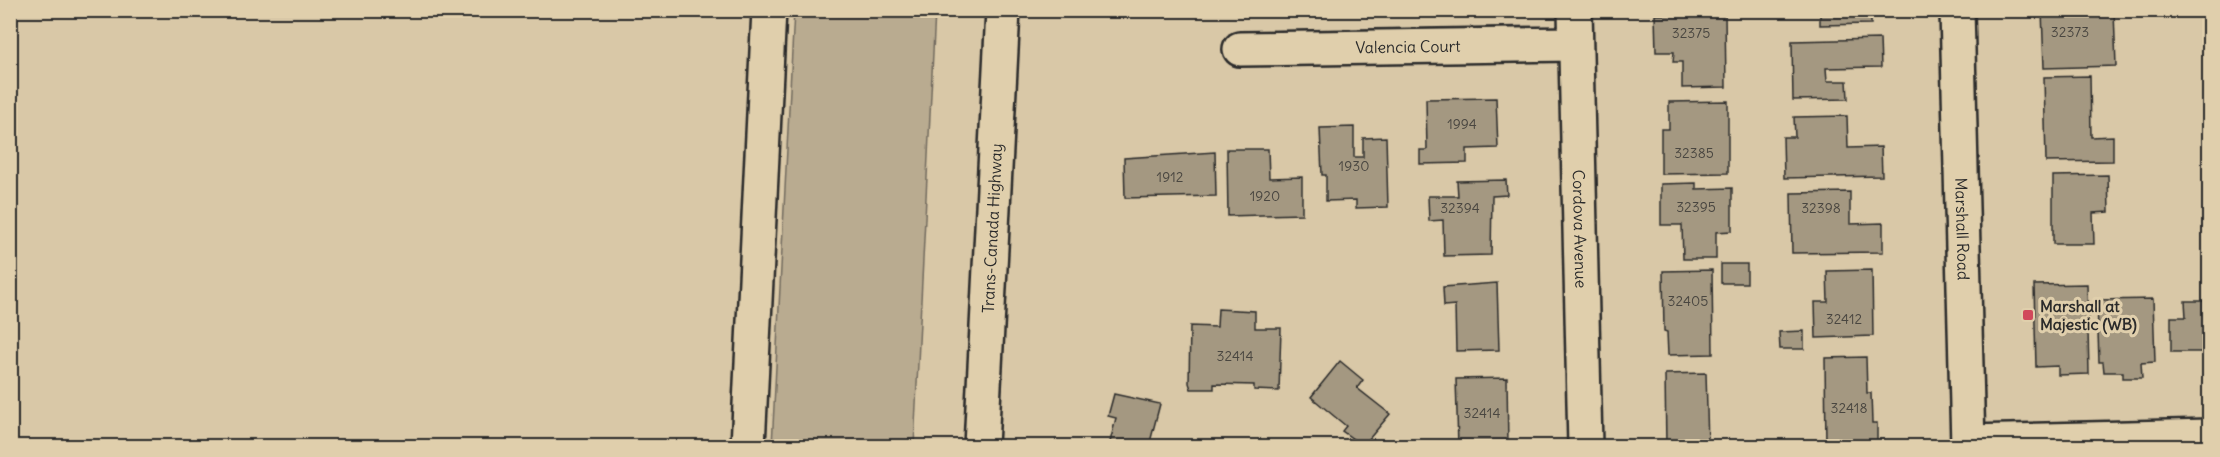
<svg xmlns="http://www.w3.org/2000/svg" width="2220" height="457" font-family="Delius,sans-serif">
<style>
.green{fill:#b9ab90;stroke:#726b5e;stroke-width:1.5}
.building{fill:#a49881;stroke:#2b2b2b;stroke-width:1.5}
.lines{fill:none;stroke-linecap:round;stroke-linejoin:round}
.minor-casing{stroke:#2b2b2b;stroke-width:38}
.secondary-casing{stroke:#2b2b2b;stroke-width:38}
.motorway-casing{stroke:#2b2b2b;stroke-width:38}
.minor{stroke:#e0cfac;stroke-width:33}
.secondary{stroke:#e0cfac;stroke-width:33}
.motorway{stroke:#e0cfac;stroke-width:33}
.poi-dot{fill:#d1495b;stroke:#e0cfac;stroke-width:2}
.labels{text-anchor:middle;stroke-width:6;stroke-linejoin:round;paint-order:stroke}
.number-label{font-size:14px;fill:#494640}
.street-label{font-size:16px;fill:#2b2b2b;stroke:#e0cfac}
.poi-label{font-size:16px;font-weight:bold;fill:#2b2b2b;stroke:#e0cfac;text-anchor:start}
</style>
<rect width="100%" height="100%" fill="#d9c8a7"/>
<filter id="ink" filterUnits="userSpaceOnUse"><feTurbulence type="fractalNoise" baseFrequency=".0167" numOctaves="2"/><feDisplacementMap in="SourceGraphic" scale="12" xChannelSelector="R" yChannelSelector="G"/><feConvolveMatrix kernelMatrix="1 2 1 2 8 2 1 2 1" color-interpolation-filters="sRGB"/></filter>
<g filter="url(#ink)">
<polygon class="green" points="794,11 935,11 914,446 772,446"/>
<g class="building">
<polygon points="1820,10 1871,10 1871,24 1820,25"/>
<polygon points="2042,10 2114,12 2116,66 2044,68"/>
<polygon points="1725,14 1726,87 1682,88 1682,62 1673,62 1674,52 1656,52 1655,15"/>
<polygon points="1880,39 1881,67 1826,68 1827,81 1847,81 1848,99 1793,100 1792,41"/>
<polygon points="2090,76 2091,137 2113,136 2113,161 2046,162 2044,77"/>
<polygon points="1496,98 1498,148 1467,149 1467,163 1420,164 1420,150 1427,150 1426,99"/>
<polygon points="1728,101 1728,173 1661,174 1661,129 1669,129 1669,102"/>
<polygon points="1847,116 1848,148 1881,147 1882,176 1784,178 1783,137 1795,137 1794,117"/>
<polygon points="1354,127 1354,157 1363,157 1363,138 1386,137 1388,207 1356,208 1356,200 1326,201 1326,175 1322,175 1320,128"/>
<polygon points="1227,149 1268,149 1269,178 1302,177 1302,214 1228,216"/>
<polygon points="1215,152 1216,196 1125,198 1124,158"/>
<polygon points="2108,175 2109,212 2093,213 2094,244 2053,244 2053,176"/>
<polygon points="1506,180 1507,195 1492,196 1491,255 1444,256 1443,220 1429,221 1428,196 1458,196 1457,181"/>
<polygon points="1696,183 1696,189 1732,188 1732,231 1716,232 1716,259 1683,259 1682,225 1661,225 1661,184"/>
<polygon points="1850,192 1850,224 1883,223 1883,252 1792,253 1791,193"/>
<rect x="1721" y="264" width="26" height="19"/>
<polygon points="1712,270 1713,354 1668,355 1667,332 1664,331 1663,271"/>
<polygon points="1872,270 1873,336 1816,338 1815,302 1828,302 1827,271"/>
<polygon points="1497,283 1499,350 1456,351 1455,305 1444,306 1443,287"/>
<polygon points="2087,284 2089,374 2058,375 2058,366 2036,367 2034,285"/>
<polygon points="2153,299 2155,362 2141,363 2142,378 2123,378 2123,372 2104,372 2103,362 2099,362 2097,300"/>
<polygon points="2185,301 2210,301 2210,352 2171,352 2171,317 2186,317"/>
<polygon points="1218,309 1255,311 1255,328 1281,328 1279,391 1254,390 1254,385 1214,384 1214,389 1191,389 1189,383 1190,326 1217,327"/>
<polygon points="1804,331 1804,349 1780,349 1779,332"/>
<polygon points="1866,357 1867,393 1871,393 1872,423 1877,423 1877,446 1826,446 1825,358"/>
<polygon points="1340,361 1363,380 1357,388 1390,414 1363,446 1342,431 1346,426 1311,397"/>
<polygon points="1706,373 1708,445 1666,446 1665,374"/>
<polygon points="1507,378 1508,446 1458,446 1456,379"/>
<polygon points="1114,394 1160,404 1149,446 1109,446 1116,418 1108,416"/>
</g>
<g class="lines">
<defs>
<g id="minor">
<path id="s1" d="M1575,10L1585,446"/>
<path id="s2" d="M1240,49L1575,44"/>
<polyline points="1968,442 2210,436"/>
</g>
<g id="secondary">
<path id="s3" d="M1957,10L1968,446"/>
</g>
<g id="motorway">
<polyline points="748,446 769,10"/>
<path id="s4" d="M981,446L1003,10"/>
</g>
</defs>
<use href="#minor" class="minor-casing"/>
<use href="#secondary" class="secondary-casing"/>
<use href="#motorway" class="motorway-casing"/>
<use href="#minor" class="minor"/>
<use href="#secondary" class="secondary"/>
<use href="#motorway" class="motorway"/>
</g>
</g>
<rect class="poi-dot" x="2022" y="309" width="12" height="12" rx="3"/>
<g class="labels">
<g class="number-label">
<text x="2070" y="37">32373</text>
<text x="1691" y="38">32375</text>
<text x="1462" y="129">1994</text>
<text x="1694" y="158">32385</text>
<text x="1354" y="171">1930</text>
<text x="1170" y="182">1912</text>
<text x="1265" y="201">1920</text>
<text x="1696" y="212">32395</text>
<text x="1460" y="213">32394</text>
<text x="1821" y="213">32398</text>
<text x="1688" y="306">32405</text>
<text x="1844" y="324">32412</text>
<text x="1235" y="361">32414</text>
<text x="1849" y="413">32418</text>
<text x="1482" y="418">32414</text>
</g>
<g class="street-label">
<text dy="6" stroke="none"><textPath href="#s2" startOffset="168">Valencia Court</textPath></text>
<text dy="6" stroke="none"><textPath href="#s4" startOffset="218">Trans-Canada Highway</textPath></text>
<text dy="6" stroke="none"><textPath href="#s1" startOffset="219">Cordova Avenue</textPath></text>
<text dy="6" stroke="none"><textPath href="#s3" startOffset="219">Marshall Road</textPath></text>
</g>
<g class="poi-label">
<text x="2040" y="312">Marshall at<tspan x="2040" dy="18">Majestic (WB)</tspan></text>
</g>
</g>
<rect width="2220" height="457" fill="none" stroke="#e0cfac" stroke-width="36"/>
<rect x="18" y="18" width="2184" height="421" fill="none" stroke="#2b2b2b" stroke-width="2" filter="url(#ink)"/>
</svg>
